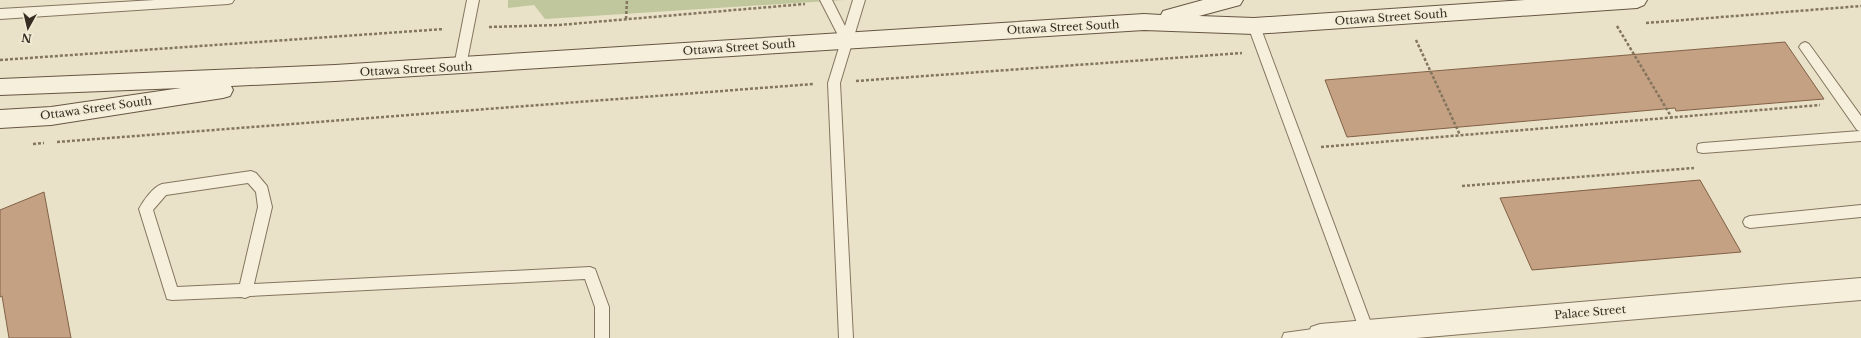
<svg xmlns="http://www.w3.org/2000/svg" width="1861" height="338" font-family="'Libre Baskerville',serif">
<style>
.green{fill:#c0c79d}
.building{fill:#c4a182;stroke:#816147}
.lines{fill:none;stroke-linecap:round;stroke-linejoin:round}
.lane-casing{stroke:#84755f;stroke-width:2}
.street-casing{stroke:#84755f;stroke-width:2}
.secondary-casing{stroke:#665642;stroke-width:2}
.path{stroke:#84755f;stroke-width:2.5;stroke-dasharray:3 2;stroke-linecap:butt}
.lane{fill:#f6efdb;fill-rule:evenodd}
.street{fill:#f6efdb;fill-rule:evenodd}
.secondary{fill:#f6efdb;fill-rule:evenodd}
.labels{text-anchor:middle;stroke-width:3.5;stroke-linejoin:round;paint-order:stroke}
.street-label{font-size:11px;fill:#362c21;stroke:#f2ecd7}
</style>
<rect width="100%" height="100%" fill="#eae2c8"/>
<polygon class="green" points="508,0 844,0 545,19 534,5 508,8"/>
<g class="building">
<polygon points="1785,42 1824,99 1676,111 1675,108 1347,137 1325,80"/>
<polygon points="1700,180 1741,252 1532,270 1500,198"/>
<polygon points="44,192 71,338 9,338 2,296 0,297 0,210"/>
</g>
<g class="lines">
<defs>
<g id="lane">
<polygon points="155,0 234,0 232,3 228,4 0,19 0,9"/>
<polygon points="467,0 479,0 466,66 464,69 460,71 456,69 454,66"/>
<polygon points="820,0 832,0 845,26 853,0 865,0 840,83 853,338 839,338 828,83 841,41"/>
<polygon points="1254,21 1258,23 1260,26 1374,331 1372,336 1367,338 1362,336 1360,331 1248,26 1250,23"/>
<polygon points="1805,42 1809,44 1861,116 1861,141 1703,153 1698,152 1697,148 1698,144 1703,143 1860,131 1857,130 1801,50 1799,47 1801,44"/>
<path d="M251,171L256,173L267,186L272,207L254,284L590,267L595,269L609,307V338H595V307L585,279L250,296L245,298L241,297L172,300L167,299L139,209C143,201 153,187 162,184ZM248,183L256,192L258,207L240,284L177,287L153,210L166,195Z"/>
<polygon points="1861,205 1861,217 1750,228 1745,226 1743,222 1745,218 1750,216"/>
<polygon points="1320,328 1325,330 1327,335 1326,338 1282,338 1284,333"/>
</g>
<polygon id="street" points="1861,278 1861,300 1416,338 1309,338 1308,335 1311,327 1320,324"/>
<polygon id="secondary" points="1203,0 1243,0 1240,5 1199,16 1254,18 1525,0 1647,0 1644,5 1637,8 1254,34 1144,30 335,81 231,86 233,90 230,96 223,98 51,125 0,128 0,110 51,107 181,88 0,95 0,79 335,65 1144,14 1161,15 1163,11"/>
</defs>
<use href="#lane" class="lane-casing"/>
<use href="#street" class="street-casing"/>
<use href="#secondary" class="secondary-casing"/>
<g class="path">
<polyline points="626,19 627,0"/>
<polyline points="1646,23 1861,6"/>
<polyline points="1617,26 1672,118"/>
<polyline points="489,27 559,25 805,4"/>
<polyline points="1416,40 1460,135"/>
<polyline points="0,60 444,29"/>
<polyline points="856,81 1242,53"/>
<polyline points="57,142 813,84"/>
<polyline points="33,144 44,143"/>
<polyline points="1321,147 1820,105"/>
<polyline points="1462,186 1694,168"/>
</g>
<use href="#lane" class="lane"/>
<use href="#street" class="street"/>
<use href="#secondary" class="secondary"/>
</g>
<g class="labels">
<g class="street-label">
<text transform="translate(1391 17) rotate(-4)" y="4">Ottawa Street South</text>
<text transform="translate(1063 27) rotate(-3)" y="4">Ottawa Street South</text>
<text transform="translate(739 47) rotate(-4)" y="4">Ottawa Street South</text>
<text transform="translate(416 69) rotate(-3)" y="4">Ottawa Street South</text>
<text transform="translate(96 108) rotate(-8)" y="4">Ottawa Street South</text>
<text transform="translate(1590 312) rotate(-5)" y="4">Palace Street</text>
</g>
</g>
<g transform="translate(28 28) rotate(188)" stroke="#f2ecd7" stroke-width="3" paint-order="stroke">
<path d="M0-3L7 15L0 10L-7 15Z" fill="#362c21"/>
<text y="-6" font-size="11" font-weight="bold" text-anchor="middle" fill="#362c21">N</text>
</g>
</svg>
